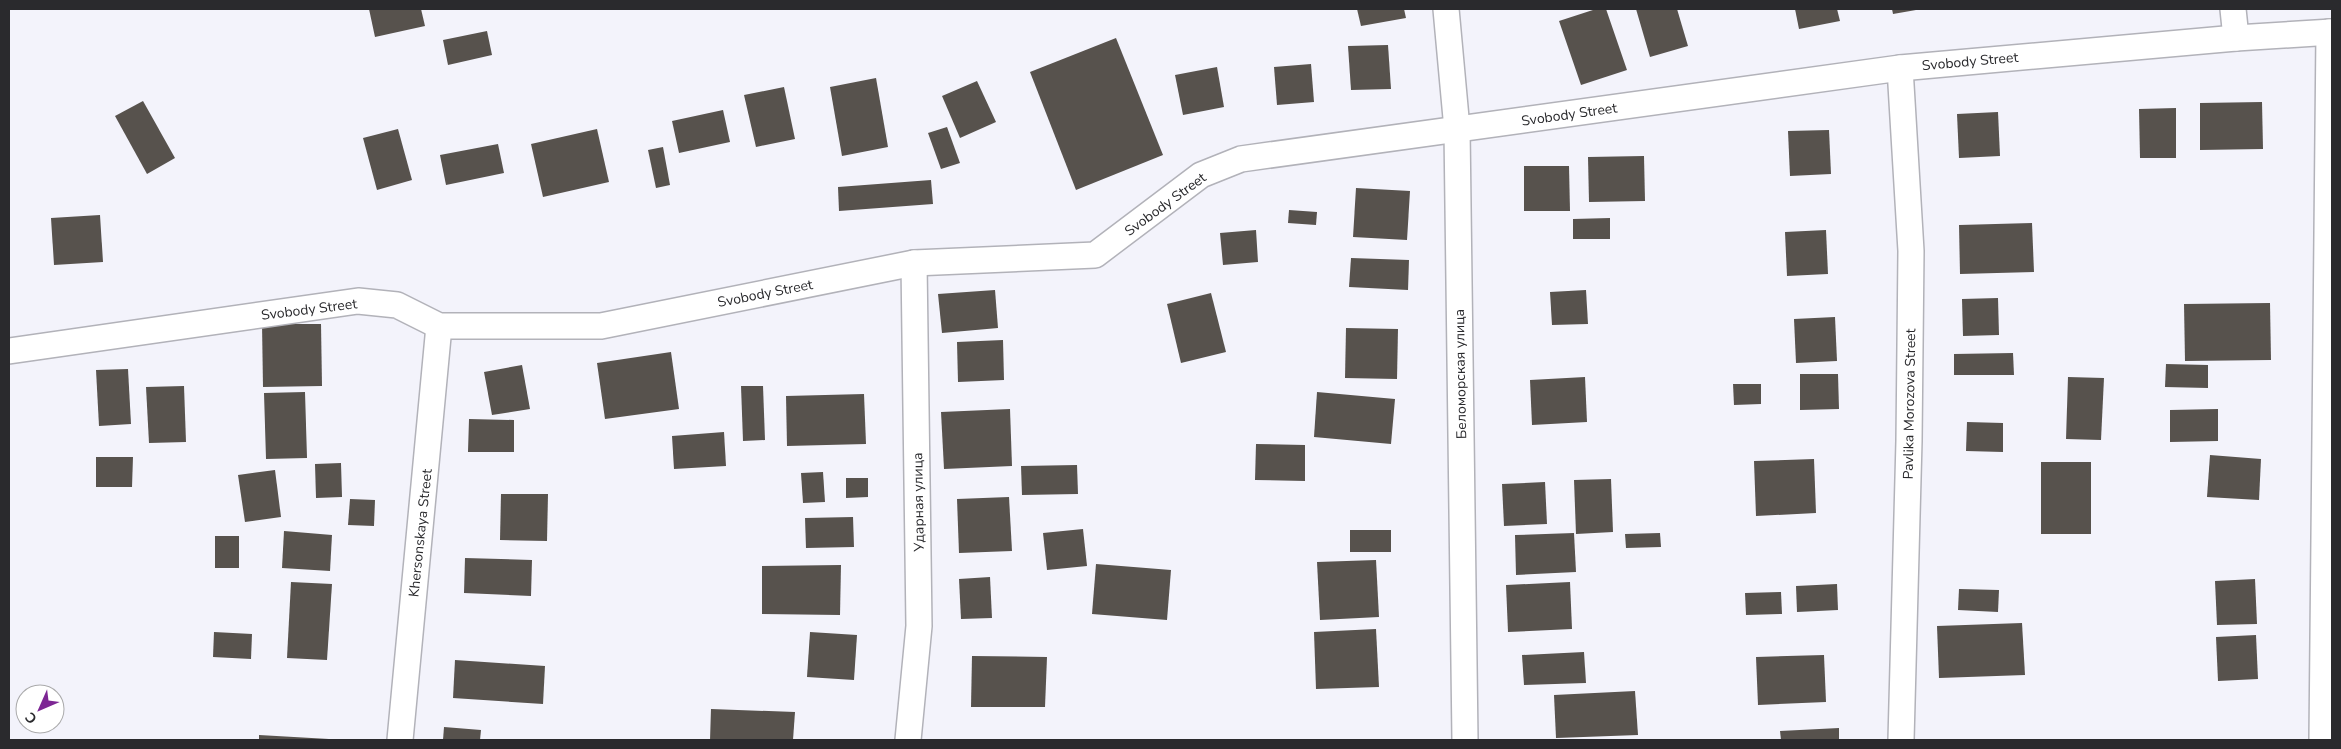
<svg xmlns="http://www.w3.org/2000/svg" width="2341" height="749" font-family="'Nunito Sans',sans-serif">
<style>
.building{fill:#57524d}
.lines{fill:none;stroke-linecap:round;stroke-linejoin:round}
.street-casing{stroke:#b2b2b9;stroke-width:28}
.street{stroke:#fff;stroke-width:25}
.labels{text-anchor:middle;stroke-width:5;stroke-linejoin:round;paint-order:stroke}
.street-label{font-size:14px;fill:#2a2a2d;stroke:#fff}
</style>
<rect width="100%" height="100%" fill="#f3f3fb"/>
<g class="building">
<polygon points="369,9 421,9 425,26 375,37"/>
<polygon points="1357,9 1404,9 1406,18 1361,26"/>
<polygon points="1596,9 1606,9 1627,70 1581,85 1559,21"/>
<polygon points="1636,9 1677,9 1688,46 1650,57"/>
<polygon points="1795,9 1837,9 1840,21 1799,29"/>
<polygon points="1892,9 1916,9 1916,10 1893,14"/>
<polygon points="487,31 492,55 448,65 443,40"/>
<polygon points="1116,38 1163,155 1076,190 1030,72"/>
<polygon points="1388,45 1391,89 1351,90 1348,46"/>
<polygon points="1311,64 1314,102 1277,105 1274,67"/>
<polygon points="1217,67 1224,107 1183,115 1175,75"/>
<polygon points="876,78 888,147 842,156 830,87"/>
<polygon points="977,81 996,122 960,138 942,96"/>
<polygon points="784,87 795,139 756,147 744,95"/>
<polygon points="143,101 175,158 147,174 115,116"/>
<polygon points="2262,102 2263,149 2200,150 2200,103"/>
<polygon points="2176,108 2176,158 2140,158 2139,109"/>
<polygon points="723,110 730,142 679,153 672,121"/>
<polygon points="1998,112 2000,156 1959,158 1957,114"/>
<polygon points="947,127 960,163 941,169 928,133"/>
<polygon points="398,129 412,180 377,190 363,138"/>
<polygon points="597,129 609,182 543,197 531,144"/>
<polygon points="1829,130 1831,174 1790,176 1788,131"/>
<polygon points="498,144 504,173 446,185 440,155"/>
<polygon points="663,147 670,185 656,188 648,150"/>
<polygon points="1644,156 1645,201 1589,202 1588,157"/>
<polygon points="1524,166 1569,166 1570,211 1524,211"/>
<polygon points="931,180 933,204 839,211 838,187"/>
<polygon points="1356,188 1410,191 1407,240 1353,237"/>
<polygon points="1289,210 1317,212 1316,225 1288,223"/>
<polygon points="100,215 103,262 54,265 51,218"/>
<polygon points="1610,218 1610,239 1573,239 1573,219"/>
<polygon points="2032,223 2034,272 1960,274 1959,225"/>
<polygon points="1256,230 1258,262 1223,265 1220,233"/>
<polygon points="1826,230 1828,274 1787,276 1785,232"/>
<polygon points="1351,258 1409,260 1408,290 1349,287"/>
<polygon points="995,290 998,328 942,333 938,294"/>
<polygon points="1586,290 1588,324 1552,325 1550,292"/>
<polygon points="1211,293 1226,352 1181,363 1167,304"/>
<polygon points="1998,298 1999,335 1963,336 1962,299"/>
<polygon points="2270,303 2271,360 2185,361 2184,304"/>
<polygon points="1835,317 1837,361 1796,363 1794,319"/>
<polygon points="262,324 321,324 322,386 263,387"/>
<polygon points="1346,328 1398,329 1397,379 1345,378"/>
<polygon points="1003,340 1004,380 958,382 957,342"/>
<polygon points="671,352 679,409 605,419 597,363"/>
<polygon points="2013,353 2014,375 1954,375 1954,354"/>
<polygon points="2166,364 2208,365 2208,388 2165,387"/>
<polygon points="522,365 530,409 492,415 484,372"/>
<polygon points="128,369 131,424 99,426 96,370"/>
<polygon points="1800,374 1838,374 1839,409 1800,410"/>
<polygon points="1585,377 1587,422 1532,425 1530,380"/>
<polygon points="2068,377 2104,378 2101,440 2066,439"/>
<polygon points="1733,384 1761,384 1761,404 1734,405"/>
<polygon points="184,386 186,442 149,443 146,387"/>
<polygon points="741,386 763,386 765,440 743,441"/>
<polygon points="305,392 307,458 266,459 264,393"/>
<polygon points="1317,392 1395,399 1391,444 1314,437"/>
<polygon points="864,394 866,444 787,446 786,396"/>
<polygon points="1010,409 1012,466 944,469 941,412"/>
<polygon points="2218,409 2218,441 2170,442 2170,410"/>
<polygon points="469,419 514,420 514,452 468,452"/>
<polygon points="1967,422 2003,423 2003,452 1966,451"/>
<polygon points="724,432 726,466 674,469 672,436"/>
<polygon points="1256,444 1305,445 1305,481 1255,480"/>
<polygon points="2210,455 2261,459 2259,500 2207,497"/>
<polygon points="96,457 133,457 132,487 96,487"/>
<polygon points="1814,459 1816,513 1756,516 1754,461"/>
<rect x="2041" y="462" width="50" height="72"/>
<polygon points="341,463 342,497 316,498 315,464"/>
<polygon points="1077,465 1078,494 1022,495 1021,466"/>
<polygon points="275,470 281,517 245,522 238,475"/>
<polygon points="823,472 825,502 803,503 801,473"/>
<polygon points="846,478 868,478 868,497 846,498"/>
<polygon points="1611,479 1613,532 1576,534 1574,480"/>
<polygon points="1545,482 1547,524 1504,526 1502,484"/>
<polygon points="501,494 548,494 547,541 500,540"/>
<polygon points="1009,497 1012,551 959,553 957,499"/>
<polygon points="350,499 375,500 374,526 348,525"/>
<polygon points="853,517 854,547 806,548 805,518"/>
<polygon points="1083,529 1087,566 1047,570 1043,533"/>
<rect x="1350" y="530" width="41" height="22"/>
<polygon points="284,531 332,535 330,571 282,568"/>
<polygon points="1574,533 1576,572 1516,575 1515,535"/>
<polygon points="1660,533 1661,547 1626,548 1625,534"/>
<rect x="215" y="536" width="24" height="32"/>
<polygon points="465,558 532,560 531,596 464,593"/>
<polygon points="1376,560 1379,617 1320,620 1317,562"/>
<polygon points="1096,564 1171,570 1167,620 1092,614"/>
<polygon points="841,565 840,615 762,614 762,566"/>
<polygon points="990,577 992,618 961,619 959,579"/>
<polygon points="2255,579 2257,624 2217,625 2215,581"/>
<polygon points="291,582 332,584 327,660 287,658"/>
<polygon points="1570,582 1572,629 1508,632 1506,585"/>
<polygon points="1837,584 1838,610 1797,612 1796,586"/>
<polygon points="1959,589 1999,590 1998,612 1958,610"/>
<polygon points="1781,592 1782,614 1746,615 1745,593"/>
<polygon points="2022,623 2025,675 1939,678 1937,626"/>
<polygon points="1376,629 1379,687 1316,689 1314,632"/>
<polygon points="214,632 252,634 251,659 213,657"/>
<polygon points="810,632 857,635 854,680 807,677"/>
<polygon points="2256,635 2258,679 2218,681 2216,637"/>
<polygon points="1584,652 1586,683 1524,685 1522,655"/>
<polygon points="1824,655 1826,702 1758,705 1756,657"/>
<polygon points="972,656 1047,657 1045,707 971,707"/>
<polygon points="455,660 545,666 543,704 453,698"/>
<polygon points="1635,691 1638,735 1556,738 1554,695"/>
<polygon points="711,709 795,712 793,740 710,740"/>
<polygon points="444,727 481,730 480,740 443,740"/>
<polygon points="1839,728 1839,740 1781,740 1780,731"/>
<polygon points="259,735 329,739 329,740 259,740"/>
</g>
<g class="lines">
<defs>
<g id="street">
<polyline points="1446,9 1457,129 1465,740"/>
<polyline points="2233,9 2236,38"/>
<polyline points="1900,68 1911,251 1909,441 1901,740"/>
<polyline points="9,351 358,301 397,305 439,326 601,326 914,263 1095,255 1201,175 1241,159 1900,68 2236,38 2332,32"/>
<polyline points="400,740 439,326"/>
<polyline points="908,740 919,626 914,263"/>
<polyline points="2322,740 2329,32"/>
</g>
</defs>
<use href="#street" class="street-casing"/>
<use href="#street" class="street"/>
</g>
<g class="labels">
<g class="street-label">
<text transform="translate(1970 61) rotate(-5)" y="5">Svobody Street</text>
<text transform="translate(1569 114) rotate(-8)" y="5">Svobody Street</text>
<text transform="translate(1165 204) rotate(-36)" y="5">Svobody Street</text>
<text transform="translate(765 293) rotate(-11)" y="5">Svobody Street</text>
<text transform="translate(309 309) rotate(-7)" y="5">Svobody Street</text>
<text transform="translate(1460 374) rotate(-91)" y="5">Беломорская улица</text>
<text transform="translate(1909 404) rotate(-89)" y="5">Pavlika Morozova Street</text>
<text transform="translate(918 502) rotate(-91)" y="5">Ударная улица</text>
<text transform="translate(420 533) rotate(-84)" y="5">Khersonskaya Street</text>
</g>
</g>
<rect width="2341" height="749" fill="none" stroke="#2a2a2d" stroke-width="20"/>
<g transform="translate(40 709) rotate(225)"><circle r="24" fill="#ffffff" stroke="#aaaaab"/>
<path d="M0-4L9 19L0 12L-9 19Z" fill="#7d2694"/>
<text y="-8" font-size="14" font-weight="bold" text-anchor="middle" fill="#2a2a2d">С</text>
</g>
</svg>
